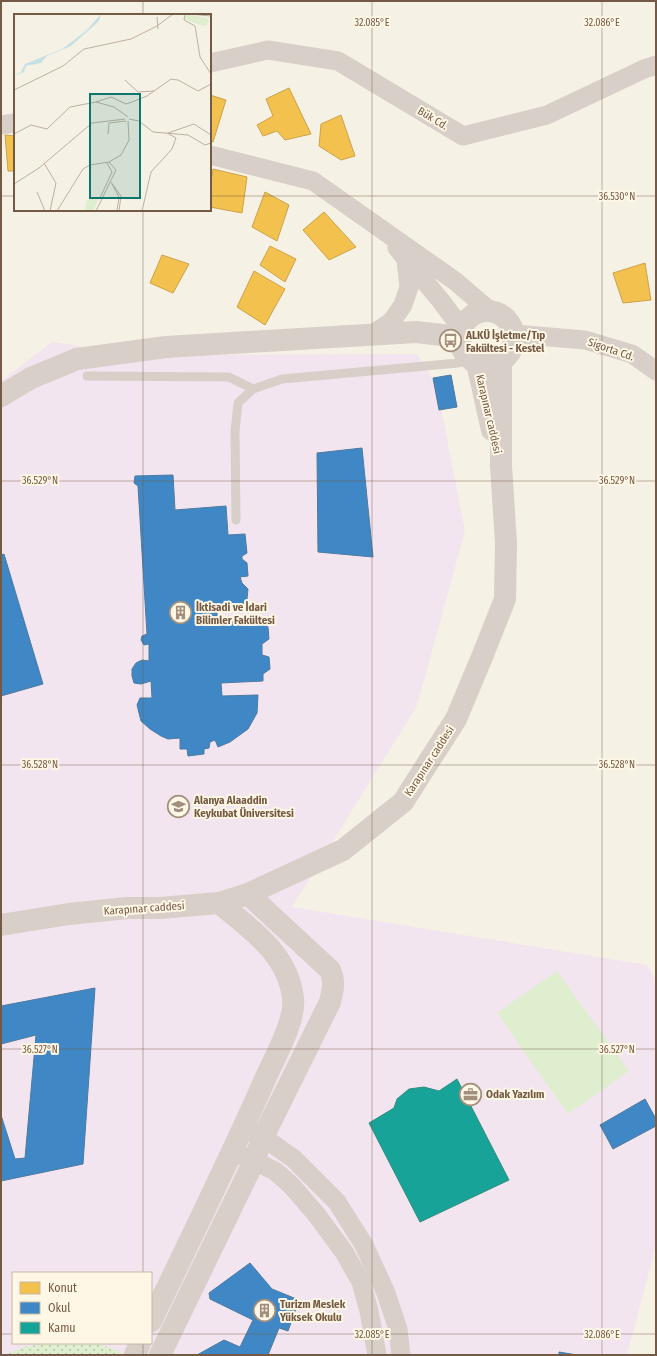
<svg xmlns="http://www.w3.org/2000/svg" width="657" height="1356" font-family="'Fira Sans Condensed',sans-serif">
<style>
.education{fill:#f3e5f0;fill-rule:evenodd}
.grass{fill:url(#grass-dots)}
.pitch{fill:#deeecf}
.homes{fill:#f2c14e;stroke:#cca24b}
.schools{fill:#3f88c5;stroke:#4f7a9f}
.public{fill:#17a398;stroke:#338d7f}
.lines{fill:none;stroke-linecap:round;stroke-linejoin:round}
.lane{stroke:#d7cfc8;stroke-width:9}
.street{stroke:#d7cfc8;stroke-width:19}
.secondary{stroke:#d7cfc8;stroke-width:22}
.ticks{fill:none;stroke:#745a45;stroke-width:1;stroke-opacity:0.45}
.labels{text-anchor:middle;stroke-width:4;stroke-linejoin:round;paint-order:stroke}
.street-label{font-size:11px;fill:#745a45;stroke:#fff7e5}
.poi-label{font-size:11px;font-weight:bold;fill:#745a45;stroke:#fff7e5;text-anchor:start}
.inset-road{fill:none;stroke:#beb0a0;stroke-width:1}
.view{fill:#0f766e;fill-opacity:0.15;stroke:#0f766e;stroke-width:2}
.inset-edge{fill:none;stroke:#745a45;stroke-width:2}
.ticks-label{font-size:10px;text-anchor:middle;fill:#745a45;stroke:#fff7e5;stroke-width:4;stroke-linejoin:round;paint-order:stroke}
</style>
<defs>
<pattern id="grass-dots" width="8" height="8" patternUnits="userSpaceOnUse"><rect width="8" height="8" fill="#deeecf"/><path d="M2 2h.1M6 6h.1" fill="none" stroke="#b9c4aa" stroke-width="1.8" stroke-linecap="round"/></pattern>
</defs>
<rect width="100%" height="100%" fill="#f6f1e5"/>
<path class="education" d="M52,342L140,355L417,354L437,387L465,531L417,706L292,907L647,965L656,980V1246L627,1355H1V381ZM13,1273H151V1343H13Z"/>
<polygon class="grass" points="48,1343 87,1343 100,1344 121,1352 120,1355 4,1355 24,1347"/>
<polygon class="pitch" points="557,971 629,1071 568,1114 497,1013"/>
<g class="homes">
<polygon points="289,88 311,134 285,140 277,131 263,136 257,125 273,116 266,99"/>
<polygon points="210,95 226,100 213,142 210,140"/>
<polygon points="341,115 355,156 341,160 319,146 321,124"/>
<polygon points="5,135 15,136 15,171 8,171"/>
<polygon points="213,169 247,177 242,213 210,207 210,188"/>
<polygon points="265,192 289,205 277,241 252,227"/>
<polygon points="324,212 356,247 329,260 303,230"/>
<polygon points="270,246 296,259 285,282 260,265"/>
<polygon points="162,255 189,264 173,293 150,283"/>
<polygon points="645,263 651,300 623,303 613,273"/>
<polygon points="254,271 285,289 265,325 237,307"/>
</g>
<g class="schools">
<polygon points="451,375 457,407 439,410 433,378"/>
<polygon points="362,448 373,557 318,552 317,453"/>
<polygon points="173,475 175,510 226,506 228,535 245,534 247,553 242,556 242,559 247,563 248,576 240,577 242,583 248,589 247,599 242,605 217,606 217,621 257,619 268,627 269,639 262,644 262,655 269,657 270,669 263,674 263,681 221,683 222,696 258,695 257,713 248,729 230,742 218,747 215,740 210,742 209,748 204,749 204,754 188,756 187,749 180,749 180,738 168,739 161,736 150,729 141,721 137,705 140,698 152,698 151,681 141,684 134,683 132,676 132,669 136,663 142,660 149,661 149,644 144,645 141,640 142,636 147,634 138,486 134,483 135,476"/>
<polygon points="4,554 43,684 1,696 1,555"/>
<polygon points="95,988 83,1164 1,1181 1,1115 15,1159 25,1158 36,1035 1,1044 1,1006"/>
<polygon points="645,1099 656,1119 656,1126 613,1149 600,1125"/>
<polygon points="250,1263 272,1289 299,1300 288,1331 279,1328 268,1355 197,1355 224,1340 240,1347 253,1320 210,1299 209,1293"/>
<polygon points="559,1352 577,1355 559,1355"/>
</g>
<polygon class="public" points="457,1079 509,1180 420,1222 369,1123 394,1108 397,1099 409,1089 424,1087 439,1091"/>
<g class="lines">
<g class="lane">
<polyline points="87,376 229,377 253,389"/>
<polyline points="236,520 235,431 238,403 253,389 282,379 458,363 470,359"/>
</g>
<g class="street">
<polyline points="210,63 268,50 338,61 463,136 547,115 644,69 656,65"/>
<polyline points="1,125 15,123"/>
<polyline points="210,155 313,181 455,281 490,311"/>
<polyline points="397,248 441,301 462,329"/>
<polyline points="373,334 391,322 403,305 409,287 406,260"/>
<polyline points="514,334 585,340 632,354 656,371"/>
<polyline points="250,1131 263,1137 294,1159 337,1202 364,1245 386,1293 398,1329 401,1355"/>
<polyline points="232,1151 275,1171 291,1185 316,1214 344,1252 361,1282 369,1311 377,1355"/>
</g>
<g class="secondary">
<circle cx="487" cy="338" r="27"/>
<polyline points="477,363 492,430"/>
<polyline points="1,396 31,378 77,359 166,347 416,332 460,337"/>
<polyline points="1,925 69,914 127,908 160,908 219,903 248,894 343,850 403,802 456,719 482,657 505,599 506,543 501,466 501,361"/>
<path d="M151,1321C190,1240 230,1159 266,1077C275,1057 296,1020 293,998C288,954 251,929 219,903"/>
<polyline points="135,1355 140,1343"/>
<path d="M160,1355L254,1161L263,1137L330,1002C333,990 335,981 330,970L248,894"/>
</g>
</g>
<path class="ticks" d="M143,1V15M372,1V1355M602,1V1355M1,196H15M210,196H656M143,210V1273M1,481H656M1,765H656M1,1049H656M1,1334H13M151,1334H656M143,1343V1355"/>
<defs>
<symbol id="bus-ring" viewBox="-11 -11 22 22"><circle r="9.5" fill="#fff7e5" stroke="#a28f7d" stroke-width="1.5"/><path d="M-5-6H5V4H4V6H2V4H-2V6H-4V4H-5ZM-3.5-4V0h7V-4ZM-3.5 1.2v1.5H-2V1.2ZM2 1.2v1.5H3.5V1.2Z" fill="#a28f7d"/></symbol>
<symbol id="building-ring" viewBox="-11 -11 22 22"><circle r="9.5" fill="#fff7e5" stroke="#a28f7d" stroke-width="1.5"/><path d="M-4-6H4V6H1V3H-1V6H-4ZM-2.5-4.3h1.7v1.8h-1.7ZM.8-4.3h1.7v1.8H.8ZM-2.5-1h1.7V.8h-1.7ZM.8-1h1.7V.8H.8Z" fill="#a28f7d"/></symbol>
<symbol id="university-ring" viewBox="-11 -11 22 22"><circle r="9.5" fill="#fff7e5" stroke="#a28f7d" stroke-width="1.5"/><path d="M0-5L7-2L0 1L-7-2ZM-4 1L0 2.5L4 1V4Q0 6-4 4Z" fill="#a28f7d"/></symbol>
<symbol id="office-ring" viewBox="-11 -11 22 22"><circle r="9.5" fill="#fff7e5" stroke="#a28f7d" stroke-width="1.5"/><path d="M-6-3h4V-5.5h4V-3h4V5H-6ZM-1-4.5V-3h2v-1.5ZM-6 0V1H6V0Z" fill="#a28f7d"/></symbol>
</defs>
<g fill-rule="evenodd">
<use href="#bus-ring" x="438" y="328" width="25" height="25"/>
<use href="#building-ring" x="168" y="600" width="25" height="25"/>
<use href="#university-ring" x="166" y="794" width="25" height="25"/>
<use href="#office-ring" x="458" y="1082" width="25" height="25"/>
<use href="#building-ring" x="252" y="1298" width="25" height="25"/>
</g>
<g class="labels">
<g class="street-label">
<text transform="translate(433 118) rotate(31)" y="4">Bük Cd.</text>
<text transform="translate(611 349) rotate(19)" y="4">Sigorta Cd.</text>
<text transform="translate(489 414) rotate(77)" y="4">Karapınar caddesi</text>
<text transform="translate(429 761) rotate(-57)" y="4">Karapınar caddesi</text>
<text transform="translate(144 908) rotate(-4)" y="4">Karapınar caddesi</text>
</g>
<g class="poi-label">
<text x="466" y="339">ALKÜ İşletme/Tıp<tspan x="466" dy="13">Fakültesi - Kestel</tspan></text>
<text x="196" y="611">İktisadi ve İdari<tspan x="196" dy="13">Bilimler Fakültesi</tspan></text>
<text x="194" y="804">Alanya Alaaddin<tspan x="194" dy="13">Keykubat Üniversitesi</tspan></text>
<text x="486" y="1098">Odak Yazılım</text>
<text x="280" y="1308">Turizm Meslek<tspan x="280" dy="13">Yüksek Okulu</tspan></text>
</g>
</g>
<g transform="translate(14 14)">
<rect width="197" height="197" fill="#f6f1e5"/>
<path d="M81,183L85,184L79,197H71L72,187Z" fill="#deeecf"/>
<path d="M173,0L193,4L195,8L191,12L183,10L170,5Z" fill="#deeecf"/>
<path d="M87,0L85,7L57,32L33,42L27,49L12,52L10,58L0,62L7,58L11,50L48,35L72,17Z" fill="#c6e1e6"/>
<path class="inset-road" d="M171,0L170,6L181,12L186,43L197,60M176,0L197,2M143,3L144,15M111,66L124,78L140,77M0,76L49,52L70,35L117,25L143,12L159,0M82,88L97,83L112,90L118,88L133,82L157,65L164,66L184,77L197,70M115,105L125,107L139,118L174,121L191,131L197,129M154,119L180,110L197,121M0,120L17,111L33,115L56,93L82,88L100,93L114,103M94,120L95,109L112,107M30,149L42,169L36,197M96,167L107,182L105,197M0,170L25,154L78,109L111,105M98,170L105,183L103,197M23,178L31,197M86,184L98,158L93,149M43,197L69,155L76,151L95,148L107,141L115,126L114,107M82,197L102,156L95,148M128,197L137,158L158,135L162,124L153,119"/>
<path class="view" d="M76,80H126V184H76Z"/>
<rect width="197" height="197" class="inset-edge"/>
</g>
<g class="ticks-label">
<text x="372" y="26">32.085°E</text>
<text x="602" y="26">32.086°E</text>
<text x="617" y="200">36.530°N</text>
<text x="40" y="484">36.529°N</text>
<text x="617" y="484">36.529°N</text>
<text x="40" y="768">36.528°N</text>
<text x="617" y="768">36.528°N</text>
<text x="40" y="1053">36.527°N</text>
<text x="617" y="1053">36.527°N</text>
<text x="372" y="1338">32.085°E</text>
<text x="602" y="1338">32.086°E</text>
</g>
<rect width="657" height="1356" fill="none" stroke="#745a45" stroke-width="4"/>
<rect x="12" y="1272" width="140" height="72" fill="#fff7e5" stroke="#c7b8a5"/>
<rect x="20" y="1282" width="20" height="12" fill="#f2c14e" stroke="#c7b8a5"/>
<text x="48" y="1292" font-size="12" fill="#745a45">Konut</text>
<rect x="20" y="1302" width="20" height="12" fill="#3f88c5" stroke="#c7b8a5"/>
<text x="48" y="1312" font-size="12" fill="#745a45">Okul</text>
<rect x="20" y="1322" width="20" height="12" fill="#17a398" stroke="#c7b8a5"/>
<text x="48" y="1332" font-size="12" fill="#745a45">Kamu</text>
</svg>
